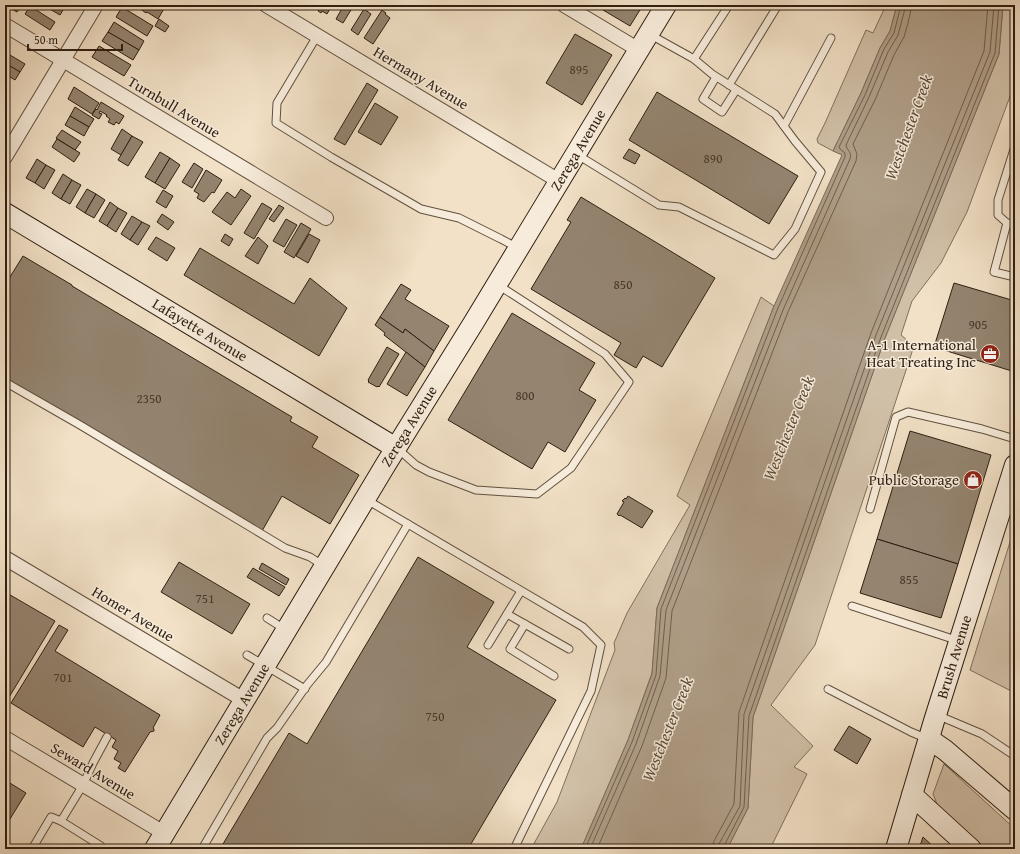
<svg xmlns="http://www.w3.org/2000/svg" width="1020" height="854" font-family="'Gentium Book Plus',serif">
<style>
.green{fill:#d1c0a8;stroke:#80705c}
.water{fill:#b09f89;stroke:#7c6c59}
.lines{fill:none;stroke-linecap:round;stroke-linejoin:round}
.shore{stroke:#705f4d;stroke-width:1}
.building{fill:#948470;stroke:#2f1f11}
.lane-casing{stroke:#60503e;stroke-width:9}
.street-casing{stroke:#60503e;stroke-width:16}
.secondary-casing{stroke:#2f1f11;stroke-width:22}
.lane{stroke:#f7ecdb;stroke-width:7}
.street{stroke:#f7ecdb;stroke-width:14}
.secondary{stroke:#f7ecdb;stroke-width:20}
.labels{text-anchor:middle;stroke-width:3;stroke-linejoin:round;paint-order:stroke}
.number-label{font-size:13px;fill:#483829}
.street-label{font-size:15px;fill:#2f1f11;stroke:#f7ecdb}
.poi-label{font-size:15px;fill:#2f1f11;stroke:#f7ecdb;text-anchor:end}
.water-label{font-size:16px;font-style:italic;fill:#5c4c3b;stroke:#f7ecdb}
</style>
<rect width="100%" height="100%" fill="#f2e1c7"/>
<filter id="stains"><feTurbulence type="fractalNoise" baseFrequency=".005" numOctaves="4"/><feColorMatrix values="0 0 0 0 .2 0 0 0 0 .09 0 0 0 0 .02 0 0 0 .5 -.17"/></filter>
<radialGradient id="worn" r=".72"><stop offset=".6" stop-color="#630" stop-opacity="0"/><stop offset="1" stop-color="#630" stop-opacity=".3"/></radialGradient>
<g class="green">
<polygon points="886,5 897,5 890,31 880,48 861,93 833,151 818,143 817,139 825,123 866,30 873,33"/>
<polygon points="1003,5 1015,5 1015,83 967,212 941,263 912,301 901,335 914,346 815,645 771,705 813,746 794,767 807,774 770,849 727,849 748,808 753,717 885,338 999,54"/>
<polygon points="761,297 774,306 657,608 652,673 628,740 581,849 531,849 557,802 615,650 614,643 627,613 690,505 677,496"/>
<polygon points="1015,526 1015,693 970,670"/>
<polygon points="944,764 1015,829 1015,849 987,849 962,828 937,804 933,794"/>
</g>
<polygon class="water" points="897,5 1003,5 999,54 885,338 753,717 748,808 727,849 581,849 628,740 652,674 657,608 774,306 842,155 833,151 861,93 880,48 890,31"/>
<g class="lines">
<g class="shore">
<polyline points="585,849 632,742 656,675 661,609 778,308 845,157 845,153 840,149 839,147 865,95 884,49 894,33 901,5"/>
<path d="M590,849L636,744L660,676L666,610L783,310L850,159C852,151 847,151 846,145L869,97L888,52L898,35L906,5"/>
<polyline points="597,849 642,746 666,678 672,611 788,312 856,161 857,154 853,144 875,100 894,55 904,37 908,23 912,5"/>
<polyline points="712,849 714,841 734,804 739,712 871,333 984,51 988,5"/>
<polyline points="718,849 719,844 740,806 744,714 876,335 990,52 994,5"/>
<polyline points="723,849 724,846 744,807 749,716 881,337 995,53 999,5"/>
</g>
</g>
<g class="building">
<polygon points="9,5 22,5 17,12 8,7"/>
<polygon points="43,5 66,5 60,15"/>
<polygon points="135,5 166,5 158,19 147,12 146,13"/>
<polygon points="321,5 332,5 327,14 322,11 321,13 318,11"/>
<polygon points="344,5 354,5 343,23 336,19"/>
<polygon points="599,5 643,5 630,26 598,7"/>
<polygon points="30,6 55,22 50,30 25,14"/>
<polygon points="122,7 153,26 147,36 116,17"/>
<polygon points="364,9 371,14 358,35 351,30"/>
<polygon points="382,10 386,13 385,14 390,18 373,44 364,38"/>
<polygon points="159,19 169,26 165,32 155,26"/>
<polygon points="114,22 144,41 139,50 108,32"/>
<polygon points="108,32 139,50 133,60 102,41"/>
<polygon points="575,34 612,55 582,105 546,83"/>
<polygon points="99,46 131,65 124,76 92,57"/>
<polygon points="5,52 25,64 20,72 5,63"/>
<polygon points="5,63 20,72 15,80 5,74"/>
<polygon points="367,83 378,90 345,145 334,139"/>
<polygon points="74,87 99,103 92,114 68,99"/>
<polygon points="657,92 798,176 769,224 629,140"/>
<polygon points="101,102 124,116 119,124 116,122 114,125 108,122 110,119 106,116 107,115 100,111 99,113 102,114 99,119 92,115 96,109 97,110"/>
<polygon points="375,103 398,117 381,145 358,132"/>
<polygon points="75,107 94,119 89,127 70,116"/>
<polygon points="70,116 89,127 84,136 65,125"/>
<polygon points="122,129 132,136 121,155 111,149"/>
<polygon points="62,130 81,142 75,150 56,138"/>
<polygon points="132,136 143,142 128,166 118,160"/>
<polygon points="57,139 80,153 74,162 52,147"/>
<polygon points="629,149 640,155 635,164 623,158"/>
<polygon points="160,152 170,158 155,183 145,177"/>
<polygon points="170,158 180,165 165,189 155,183"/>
<polygon points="37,159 46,165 35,183 26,178"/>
<polygon points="194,163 203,169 192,188 182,182"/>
<polygon points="46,165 55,170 44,189 35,183"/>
<polygon points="206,170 222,180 214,193 212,192 204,202 197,198 199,194 194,191"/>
<polygon points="63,174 72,180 61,199 52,193"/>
<polygon points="72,180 81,185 70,204 61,199"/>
<polygon points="87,189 96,194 85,213 76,207"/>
<polygon points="241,189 251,196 231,225 212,212 227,192 235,198"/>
<polygon points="163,190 173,196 166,208 156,202"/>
<polygon points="96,194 105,200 94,218 85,213"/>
<polygon points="581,197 715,278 662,367 643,356 636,368 614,355 621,343 531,289 571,222 567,220"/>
<polygon points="110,202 118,208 107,226 99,221"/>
<polygon points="262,203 272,209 254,239 244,233"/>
<polygon points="279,205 284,208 274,222 269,219"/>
<polygon points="118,208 127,213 116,232 107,226"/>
<polygon points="162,214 174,222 168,230 157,222"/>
<polygon points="132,216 142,222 130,240 121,234"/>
<polygon points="286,219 297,225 284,247 273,241"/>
<polygon points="142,222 150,226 138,245 130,240"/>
<polygon points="301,223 311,229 294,258 284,252"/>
<polygon points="225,234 233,239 229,246 221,241"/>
<polygon points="309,234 320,240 308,263 296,256"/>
<polygon points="156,237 175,248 167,261 148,249"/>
<polygon points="258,237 268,246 258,264 245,256"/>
<polygon points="200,248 294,304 310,278 347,308 319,356 184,275"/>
<polygon points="23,256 72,285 72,286 292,417 290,421 318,437 312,447 359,475 330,524 282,496 262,531 5,378 5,285"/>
<polygon points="954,283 1015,301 1015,372 934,347"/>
<polygon points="401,284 411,290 405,299 449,326 434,351 405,329 403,333 380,317"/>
<polygon points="512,313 595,363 579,390 596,400 565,452 548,442 532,469 448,420"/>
<polygon points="380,317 403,333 405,329 434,351 425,367 384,335 385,333 375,325"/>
<polygon points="387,347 399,354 379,387 378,386 377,387 368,382 369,381 368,380"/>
<polygon points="406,352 425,367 407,396 387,384"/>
<polygon points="910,431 991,455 958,564 877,539"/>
<polygon points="628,496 653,511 642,528 620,515 619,516 617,514 624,502 622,501 625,498 626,499"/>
<polygon points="877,539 958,564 941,618 860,593"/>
<polygon points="418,557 494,602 467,647 556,700 468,849 220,849 289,733 307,744"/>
<polygon points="179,562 250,604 232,634 161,592"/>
<polygon points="262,563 289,579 286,585 259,569"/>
<polygon points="253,568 285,587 279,596 247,577"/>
<polygon points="5,592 55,621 8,699 5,697"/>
<polygon points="59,625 68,630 55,651 160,715 153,728 154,729 154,731 150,732 125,772 118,768 121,763 114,759 118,751 112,747 116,740 95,727 83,747 11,703"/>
<polygon points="849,726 871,739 857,764 834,750"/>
<polygon points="5,780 26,793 5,827"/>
<polygon points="923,837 936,849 919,849"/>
</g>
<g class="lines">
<defs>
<g id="lane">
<polyline points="317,36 277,103 276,123 331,157 421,209 459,218 501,239 518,248"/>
<polyline points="694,59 729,5"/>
<polyline points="716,77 703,99 722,112 736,90"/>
<polyline points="729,85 778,5"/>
<polyline points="784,126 831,38"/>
<polyline points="1015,146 998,200 998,215 1007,223 1015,225"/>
<polyline points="576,154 659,205 679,207 774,255 795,229 821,172 795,141 775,114 712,74 694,59 649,34"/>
<polyline points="1007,223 994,272 1015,277"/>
<polyline points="5,382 80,425 285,548 310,557 324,566"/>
<polyline points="398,449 416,465 429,472 476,490 537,494 571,468 629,382 605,354 498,285"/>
<polyline points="367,500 583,627 601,645 591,691 514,849"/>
<polyline points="870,509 896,417 908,412 982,429 1015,439"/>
<polyline points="852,606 959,641"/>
<polyline points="507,614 569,649"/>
<polyline points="267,618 286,630"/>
<polyline points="525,624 510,649 554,676"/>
<polyline points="488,645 521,591"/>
<polyline points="247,655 305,689"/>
<polyline points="828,689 911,732 928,739"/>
<polyline points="937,715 982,734 1015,756"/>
<polyline points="101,846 61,821 83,785 93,763 107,737"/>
<polyline points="32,849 51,817 61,821"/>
<polyline points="202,849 267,738 277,728 307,685 326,662 408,524"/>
</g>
<g id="street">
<polyline points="266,5 559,181"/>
<polyline points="564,5 639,50"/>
<polyline points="5,25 326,218"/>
<polyline points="5,157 96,5"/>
<polyline points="5,558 244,700"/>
<polyline points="5,738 164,833"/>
</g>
<g id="secondary">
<polyline points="5,213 396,448"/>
<polyline points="929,739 945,750 1015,810"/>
<polyline points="912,795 971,849"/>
<polyline points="155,849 386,464 474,322 666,5"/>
<polyline points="896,849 934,721 1015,465"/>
</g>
</defs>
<use href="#lane" class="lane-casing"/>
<use href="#street" class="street-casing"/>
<use href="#secondary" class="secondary-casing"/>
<use href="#lane" class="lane"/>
<use href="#street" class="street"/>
<use href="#secondary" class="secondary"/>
</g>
<defs>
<symbol id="office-disc" viewBox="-11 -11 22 22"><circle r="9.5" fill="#8f2418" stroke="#f7ecdb"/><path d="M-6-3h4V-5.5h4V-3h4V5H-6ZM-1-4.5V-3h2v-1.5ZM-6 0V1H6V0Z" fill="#fff"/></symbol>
<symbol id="shop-disc" viewBox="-11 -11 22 22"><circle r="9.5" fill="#8f2418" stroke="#f7ecdb"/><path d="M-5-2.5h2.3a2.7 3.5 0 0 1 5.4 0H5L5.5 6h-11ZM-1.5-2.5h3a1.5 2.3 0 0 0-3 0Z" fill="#fff"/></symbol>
</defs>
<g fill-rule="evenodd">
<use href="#office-disc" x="979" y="343" width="22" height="22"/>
<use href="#shop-disc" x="962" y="469" width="22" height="22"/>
</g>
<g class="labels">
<g class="number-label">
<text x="579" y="74">895</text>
<text x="713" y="163">890</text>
<text x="623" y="289">850</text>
<text x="978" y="329">905</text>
<text x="525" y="400">800</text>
<text x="149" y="403">2350</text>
<text x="909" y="584">855</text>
<text x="205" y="603">751</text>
<text x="63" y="682">701</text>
<text x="435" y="721">750</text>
</g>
<g class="street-label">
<text transform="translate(421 78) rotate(31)" y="5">Hermany Avenue</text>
<text transform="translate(174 107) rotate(31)" y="5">Turnbull Avenue</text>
<text transform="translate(578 150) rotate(-59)" y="5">Zerega Avenue</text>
<text transform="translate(200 330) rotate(31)" y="5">Lafayette Avenue</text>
<text transform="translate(409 426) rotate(-58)" y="5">Zerega Avenue</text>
<text transform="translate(133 614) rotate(31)" y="5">Homer Avenue</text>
<text transform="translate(954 657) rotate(-73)" y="5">Brush Avenue</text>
<text transform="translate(242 704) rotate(-59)" y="5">Zerega Avenue</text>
<text transform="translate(93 771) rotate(31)" y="5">Seward Avenue</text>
</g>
<g class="poi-label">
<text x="976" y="350">A-1 International<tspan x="976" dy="17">Heat Treating Inc</tspan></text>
<text x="959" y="485">Public Storage</text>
</g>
<g class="water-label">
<text transform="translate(908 127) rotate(-70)" y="6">Westchester Creek</text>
<text transform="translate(788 428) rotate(-68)" y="6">Westchester Creek</text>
<text transform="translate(667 729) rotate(-68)" y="6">Westchester Creek</text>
</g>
</g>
<rect width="1020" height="854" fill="none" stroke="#f2e1c7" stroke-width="20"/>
<rect x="6" y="6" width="1008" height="842" fill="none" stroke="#2f1f11" stroke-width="2"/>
<rect x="10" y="10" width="1000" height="834" fill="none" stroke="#2f1f11"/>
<path d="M28 44v6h94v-6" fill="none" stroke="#2f1f11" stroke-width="2"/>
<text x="34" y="44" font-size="12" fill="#2f1f11" stroke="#f7ecdb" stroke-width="3" paint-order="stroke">50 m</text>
<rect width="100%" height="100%" filter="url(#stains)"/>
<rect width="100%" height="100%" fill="url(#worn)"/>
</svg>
